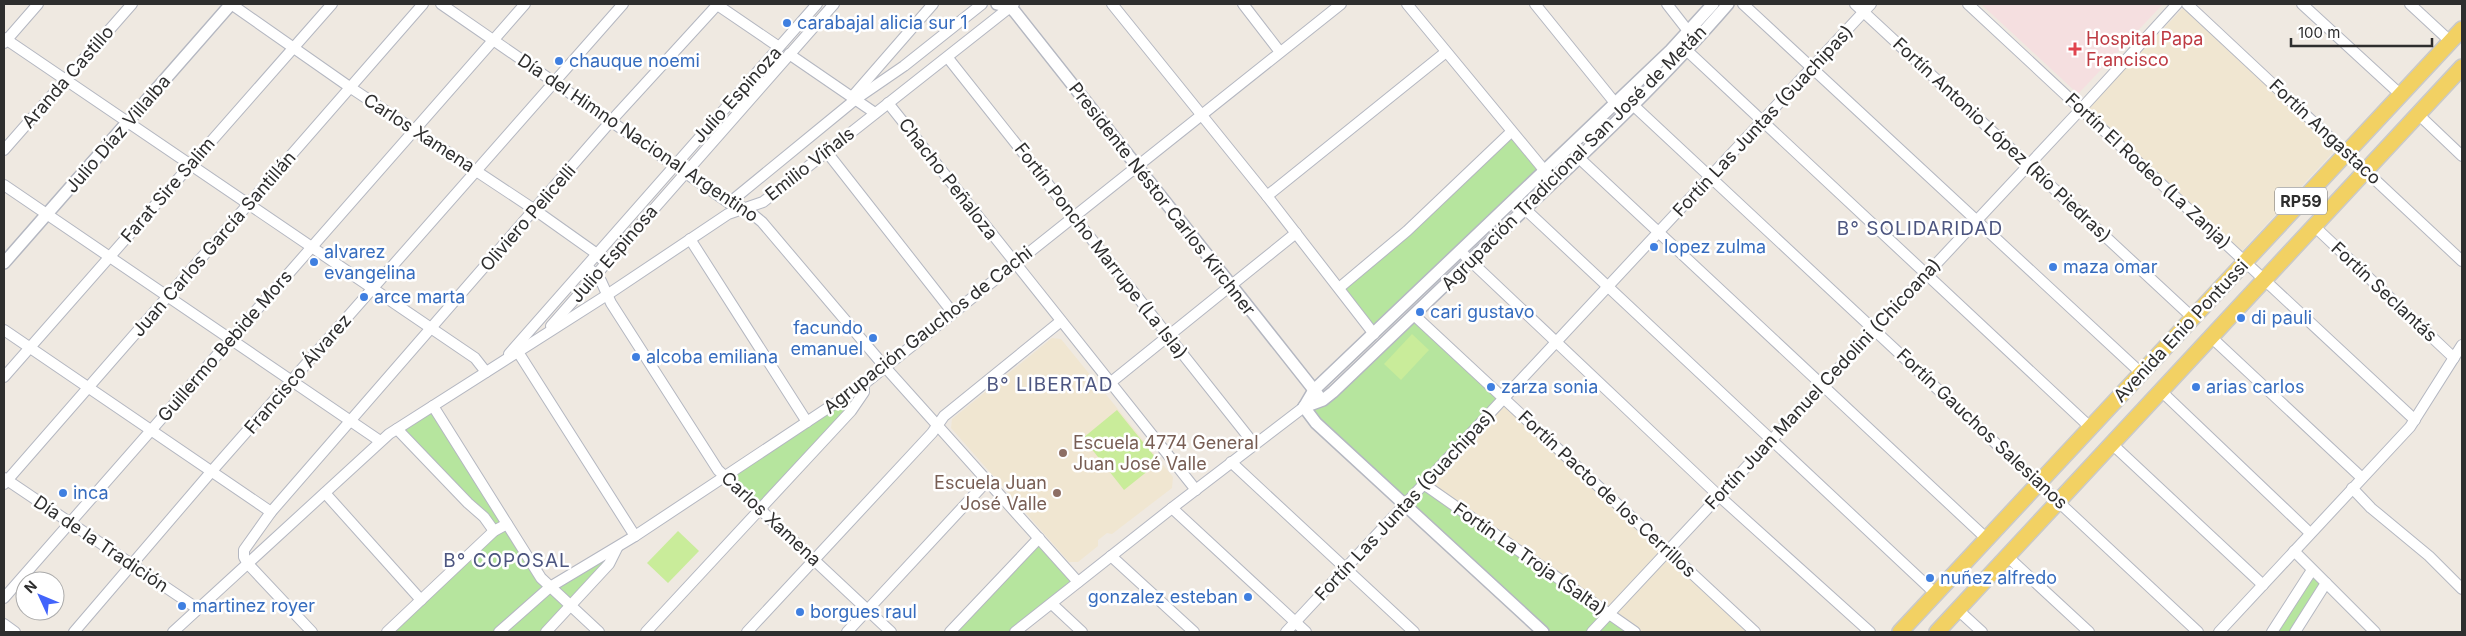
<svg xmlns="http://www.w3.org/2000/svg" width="2466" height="636" font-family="Inter,sans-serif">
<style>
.education{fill:#f0e6d1}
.medical{fill:#f5dfe0}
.green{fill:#b6e59e}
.pitch{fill:#c9ec9a}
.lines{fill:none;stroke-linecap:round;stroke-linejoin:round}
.minor-casing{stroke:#b4b7c1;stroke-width:12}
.tertiary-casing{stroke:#b4b7c1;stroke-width:14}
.primary-casing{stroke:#c9c9c9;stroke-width:18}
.minor{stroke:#fff;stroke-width:10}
.tertiary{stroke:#fff;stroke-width:11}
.primary{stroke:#f2d163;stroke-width:15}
.shop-dot{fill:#3f7fe0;stroke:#fff;stroke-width:2}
.health-dot{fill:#e0444e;stroke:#fff;stroke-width:2}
.education-dot{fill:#8d6e63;stroke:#fff;stroke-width:2}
.labels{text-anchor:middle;stroke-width:5;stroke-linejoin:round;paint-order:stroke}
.shield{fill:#fff;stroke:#6d6d6d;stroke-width:1}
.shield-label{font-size:16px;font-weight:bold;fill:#2e2e2e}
.shop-label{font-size:18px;fill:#366cbe;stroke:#fff;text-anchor:start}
.health-label{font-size:18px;fill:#be3a42;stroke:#fff;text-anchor:start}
.street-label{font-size:18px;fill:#2e2e2e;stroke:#fff}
.education-label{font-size:18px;fill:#785e54;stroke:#fff;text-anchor:start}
.neighbourhood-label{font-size:19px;letter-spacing:1px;fill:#4d5680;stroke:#fff}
</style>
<rect width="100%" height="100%" fill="#efe9e1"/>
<g class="education">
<polygon points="2183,8 2336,149 2242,251 2088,108"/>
<polygon points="1052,338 1061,339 1173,477 1172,488 1112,534 1107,533 1102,537 1098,540 1098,546 1078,562 1069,562 951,428 952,419"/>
<polygon points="1504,397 1667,552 1609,614 1425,485"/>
<polygon points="1667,553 1754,632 1636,632 1610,614"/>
</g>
<polygon class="medical" points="1981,4 2163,4 2078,94"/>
<g class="green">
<polygon points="1511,132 1544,171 1374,334 1339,288"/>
<polygon points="1414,315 1504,397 1406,505 1316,423 1310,409"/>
<polygon points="864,384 860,399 762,510 725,478"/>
<polygon points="433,406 550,587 617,548 546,632 387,632 494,531 397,429"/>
<polygon points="1426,489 1604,614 1587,632 1546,632 1410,506"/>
<polygon points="1039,538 1078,582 1015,632 950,632"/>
<polygon points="2313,570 2326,583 2294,632 2273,632"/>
<polygon points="1610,617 1632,632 1596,632"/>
</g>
<g class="pitch">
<polygon points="1412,334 1429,350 1401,380 1384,364"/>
<polygon points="1117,410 1159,462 1124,490 1083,438"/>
<polygon points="678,531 699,551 668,583 647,563"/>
</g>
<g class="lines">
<defs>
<g id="minor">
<polyline points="231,4 351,88 535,210 597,254 606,264"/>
<polyline points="441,4 729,203 745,208 762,222 885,367 1078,582"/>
<polyline points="716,4 779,47"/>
<polyline points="1112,4 1267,196 1374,334"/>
<polyline points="1243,4 1280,52"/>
<polyline points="1407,4 1554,182"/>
<polyline points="1535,4 1624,114"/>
<polyline points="1667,4 1692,36"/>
<polyline points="1743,4 2141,373"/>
<polyline points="1855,4 2193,318"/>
<polyline points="1968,4 2415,420"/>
<polyline points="2187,4 2462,261"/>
<polyline points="2302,4 2401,95"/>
<polyline points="2410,4 2451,42"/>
<polyline points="4,38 475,358 486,372"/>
<polyline points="4,43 38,4"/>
<polyline points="1681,45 2091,428"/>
<polyline points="789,54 875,113"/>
<polyline points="948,58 1254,444"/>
<polyline points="852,97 933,4"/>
<polyline points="888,103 1196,490"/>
<polyline points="1633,105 2198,632"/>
<polyline points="2419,115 2462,156"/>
<polyline points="4,150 132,4"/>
<polyline points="826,151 953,313"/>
<polyline points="1579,158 1987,539"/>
<polyline points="4,185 380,441"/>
<polyline points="1267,196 1446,52"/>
<polyline points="729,203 856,99 904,66 982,4"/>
<polyline points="1525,209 1936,594"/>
<polyline points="2314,226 2454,358"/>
<polyline points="690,239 807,422"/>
<polyline points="1460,251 1719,496 1870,632"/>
<polyline points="587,266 601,281 611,303 718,470 891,632"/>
<polyline points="1339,288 1407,231 1511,132"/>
<polyline points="1414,315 1755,632"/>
<polyline points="551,326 834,4"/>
<polyline points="4,330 271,512"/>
<polyline points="2211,337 2362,478"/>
<polyline points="518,352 635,536"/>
<polyline points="509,354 817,4"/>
<polyline points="4,377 332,4"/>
<polyline points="1110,383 1296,233"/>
<polyline points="2161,391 2310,533"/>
<polyline points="433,406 541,578 599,632"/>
<polyline points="397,429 468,503 484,517 494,531"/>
<polyline points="2112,444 2263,585"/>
<polyline points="1231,462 1414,632"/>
<polyline points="4,478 198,609"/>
<polyline points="4,484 423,4"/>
<polyline points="1425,485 1635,632"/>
<polyline points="2352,488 2371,508 2429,556 2462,589"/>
<polyline points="325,493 421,600"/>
<polyline points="1172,508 1306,632"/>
<polyline points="2294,551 2375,632"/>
<polyline points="1111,556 1194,632"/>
<polyline points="2008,557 2089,632"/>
<polyline points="4,598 525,4"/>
<polyline points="1052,604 1082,632"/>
<polyline points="1958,610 1982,632"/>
<polyline points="4,624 15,632"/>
<polyline points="74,632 211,472 623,4"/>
<polyline points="173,632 389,434 607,295 728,214 763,202 1014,4"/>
<polyline points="312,632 248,564 244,557 244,550 271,512 611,121 718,4"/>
<polyline points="387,632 494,531 507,524"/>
<polyline points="499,632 550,587 635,536 864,384 1341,4"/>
<polyline points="546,632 609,564 617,548"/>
<polyline points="646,632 851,411 864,392 864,384"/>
<polyline points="747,632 932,433 944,416 1061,321"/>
<polyline points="847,632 988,480"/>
<polyline points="950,632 1039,538"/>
<polyline points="1015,632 1172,508 1304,407"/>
<polyline points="1286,632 1871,4"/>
<polyline points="1592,632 2081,109 2177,4"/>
<polyline points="2219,632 2410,427 2462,345"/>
<polyline points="2272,632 2312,570"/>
<polyline points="2295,632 2326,583"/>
</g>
<g id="tertiary">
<polyline points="997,4 1010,7 1015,12 1318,395"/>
<polyline points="4,263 231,4"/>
<path d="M1304,407L1323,400L1333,392C1397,331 1461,269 1525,209C1595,143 1665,77 1728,4"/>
<polyline points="1304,407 1314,390 1671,50 1713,4"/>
<polyline points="1304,407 1316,423 1543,632"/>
</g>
<g id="primary">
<polyline points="1900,632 2462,29"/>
<polyline points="1937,632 2462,67"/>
</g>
</defs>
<use href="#minor" class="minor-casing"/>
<use href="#tertiary" class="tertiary-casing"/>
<use href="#primary" class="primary-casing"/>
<use href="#minor" class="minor"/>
<use href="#tertiary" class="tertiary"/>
<use href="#primary" class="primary"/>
</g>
<g class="shop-dot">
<circle cx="787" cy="23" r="5"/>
<circle cx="559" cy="61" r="5"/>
<circle cx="1654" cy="247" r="5"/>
<circle cx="314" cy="262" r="5"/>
<circle cx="2053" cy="267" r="5"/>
<circle cx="364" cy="297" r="5"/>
<circle cx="1420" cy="312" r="5"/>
<circle cx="2241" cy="318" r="5"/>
<circle cx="873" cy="338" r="5"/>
<circle cx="636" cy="357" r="5"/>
<circle cx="1491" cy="387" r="5"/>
<circle cx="2196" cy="387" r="5"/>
<circle cx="63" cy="493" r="5"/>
<circle cx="1930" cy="578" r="5"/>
<circle cx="1248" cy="597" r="5"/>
<circle cx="182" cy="606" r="5"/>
<circle cx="800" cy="612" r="5"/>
</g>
<path class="health-dot" d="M2072.5 41.5h5v5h5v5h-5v5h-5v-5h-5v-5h5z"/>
<g class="education-dot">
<circle cx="1063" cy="453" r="5"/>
<circle cx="1057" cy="493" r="5"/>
</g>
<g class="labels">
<rect class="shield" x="2275" y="187.5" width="52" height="27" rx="4"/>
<g class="shield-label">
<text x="2301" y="207">RP59</text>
</g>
<g class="shop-label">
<text x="797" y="29">carabajal alicia sur 1</text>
<text x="569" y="67">chauque noemi</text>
<text x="1664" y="253">lopez zulma</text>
<text x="324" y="258">alvarez<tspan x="324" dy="21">evangelina</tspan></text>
<text x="2063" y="273">maza omar</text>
<text x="374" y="303">arce marta</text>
<text x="1430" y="318">cari gustavo</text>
<text x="2251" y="324">di pauli</text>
<text x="863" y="334" text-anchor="end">facundo<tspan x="863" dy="21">emanuel</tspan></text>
<text x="646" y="363">alcoba emiliana</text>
<text x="1501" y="393">zarza sonia</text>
<text x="2206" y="393">arias carlos</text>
<text x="73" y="499">inca</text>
<text x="1940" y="584">nuñez alfredo</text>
<text x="1238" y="603" text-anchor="end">gonzalez esteban</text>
<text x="192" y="612">martinez royer</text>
<text x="810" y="618">borgues raul</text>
</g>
<g class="health-label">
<text x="2086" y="45">Hospital Papa<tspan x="2086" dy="21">Francisco</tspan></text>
</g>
<g class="street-label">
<text transform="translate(68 77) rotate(-49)" y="6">Aranda Castillo</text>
<text transform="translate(737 95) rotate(-48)" y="6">Julio Espinoza</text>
<text transform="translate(1763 121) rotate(-47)" y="6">Fortín Las Juntas (Guachipas)</text>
<text transform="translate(2325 132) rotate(43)" y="6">Fortín Angastaco</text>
<text transform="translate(419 133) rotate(33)" y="6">Carlos Xamena</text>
<text transform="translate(118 134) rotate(-49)" y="6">Julio Díaz Villalba</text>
<text transform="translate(638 138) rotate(34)" y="6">Día del Himno Nacional Argentino</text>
<text transform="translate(2002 140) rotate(43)" y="6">Fortín Antonio López (Río Piedras)</text>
<text transform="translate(1574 158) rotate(-45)" y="6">Agrupación Tradicional San José de Metán</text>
<text transform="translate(810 164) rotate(-38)" y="6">Emilio Viñals</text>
<text transform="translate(2148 171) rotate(43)" y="6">Fortín El Rodeo (La Zanja)</text>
<text transform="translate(948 179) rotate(52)" y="6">Chacho Peñaloza</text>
<text transform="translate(168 190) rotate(-49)" y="6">Farat Sire Salim</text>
<text transform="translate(1162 199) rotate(52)" y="6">Presidente Néstor Carlos Kirchner</text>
<text transform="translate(528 218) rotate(-49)" y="6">Oliviero Pelicelli</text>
<text transform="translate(214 244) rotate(-49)" y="6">Juan Carlos García Santillán</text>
<text transform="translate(1101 251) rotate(52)" y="6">Fortín Poncho Marrupe (La Isla)</text>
<text transform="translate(614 254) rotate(-49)" y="6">Julio Espinosa</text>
<text transform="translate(2384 292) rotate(43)" y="6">Fortín Seclantás</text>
<text transform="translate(928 330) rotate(-38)" y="6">Agrupación Gauchos de Cachi</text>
<text transform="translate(2181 331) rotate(-47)" y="6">Avenida Enio Pontussi</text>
<text transform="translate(225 346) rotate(-49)" y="6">Guillermo Bebide Mors</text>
<text transform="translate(298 374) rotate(-49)" y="6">Francisco Álvarez</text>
<text transform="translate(1823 384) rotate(-47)" y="6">Fortín Juan Manuel Cedolini (Chicoana)</text>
<text transform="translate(1982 429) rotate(43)" y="6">Fortín Gauchos Salesianos</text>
<text transform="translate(1607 494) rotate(43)" y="6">Fortín Pacto de los Cerrillos</text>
<text transform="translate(1405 505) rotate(-47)" y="6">Fortín Las Juntas (Guachipas)</text>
<text transform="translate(771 519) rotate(43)" y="6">Carlos Xamena</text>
<text transform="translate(101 544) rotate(34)" y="6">Día de la Tradición</text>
<text transform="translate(1530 559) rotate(35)" y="6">Fortín La Troja (Salta)</text>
</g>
<g class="education-label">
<text x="1073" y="449">Escuela 4774 General<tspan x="1073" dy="21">Juan José Valle</tspan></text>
<text x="1047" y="489" text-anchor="end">Escuela Juan<tspan x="1047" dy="21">José Valle</tspan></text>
</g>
<g class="neighbourhood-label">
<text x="1920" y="235">B° SOLIDARIDAD</text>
<text x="1050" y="391">B° LIBERTAD</text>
<text x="507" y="567">B° COPOSAL</text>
</g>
</g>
<rect width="2466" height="636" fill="none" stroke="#2e2e2e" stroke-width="10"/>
<g transform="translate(40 596) rotate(314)"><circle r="24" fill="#ffffff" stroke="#ababab"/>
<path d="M0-4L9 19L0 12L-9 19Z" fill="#4264fb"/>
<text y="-8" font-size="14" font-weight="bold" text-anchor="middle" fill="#2e2e2e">N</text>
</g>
<path d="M2291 38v8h141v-8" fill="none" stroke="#2e2e2e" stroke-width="2.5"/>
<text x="2298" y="38" font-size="15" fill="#2e2e2e" stroke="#ffffff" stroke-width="4" paint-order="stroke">100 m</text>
</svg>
